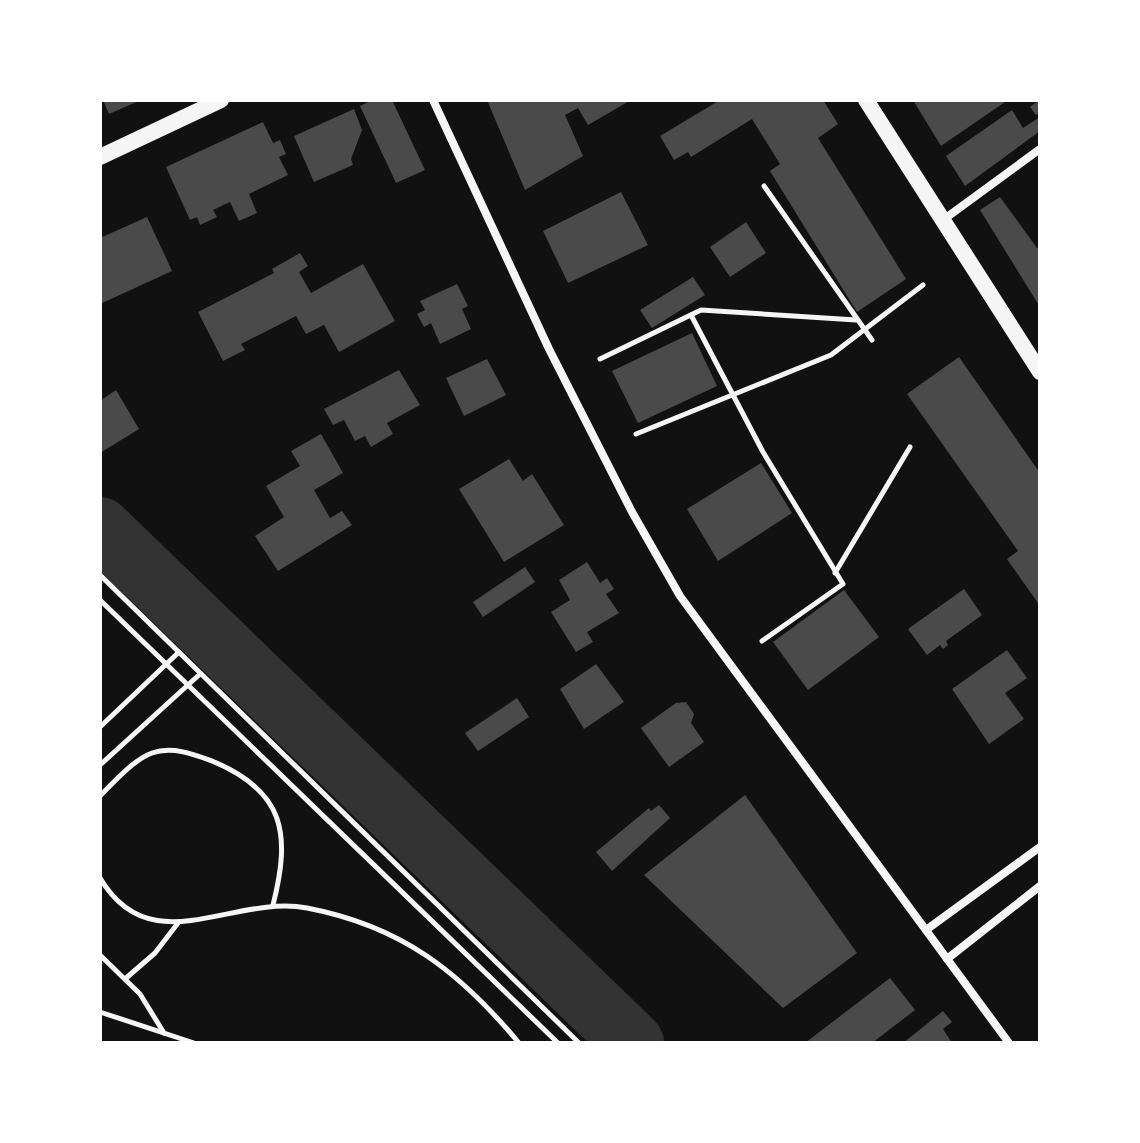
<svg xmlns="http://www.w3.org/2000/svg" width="1140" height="1143" font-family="'Playfair Display',serif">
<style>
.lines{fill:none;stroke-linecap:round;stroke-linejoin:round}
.river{stroke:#333;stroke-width:62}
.building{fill:#4a4a4a}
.path{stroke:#f5f5f5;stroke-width:5}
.minor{stroke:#f5f5f5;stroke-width:8}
.secondary{stroke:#f5f5f5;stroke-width:16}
</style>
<rect width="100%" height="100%" fill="#111"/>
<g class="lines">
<polyline class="river" points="100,528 633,1043"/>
</g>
<g class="building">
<polygon points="103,100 141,100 109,114"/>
<polygon points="372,100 392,100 425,170 396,183 360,106"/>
<polygon points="487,100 631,100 588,125 578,108 565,115 583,156 525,190"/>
<polygon points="720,100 823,100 838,124 818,138 906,279 857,312 770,171 780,164 752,119 691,157 688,152 674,160 660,136"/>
<polygon points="913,100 1003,100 1005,102 941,146"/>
<polygon points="1040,100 1040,112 1036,115 1030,107"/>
<polygon points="354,109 362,130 351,159 353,165 314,182 294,136"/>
<polygon points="1012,110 1023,128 1040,117 1040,131 965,186 946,156"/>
<polygon points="263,122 273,143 280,140 286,154 279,157 288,175 249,194 257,213 239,221 230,202 213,210 217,217 200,225 197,217 190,220 166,167"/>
<polygon points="621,192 648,245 568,283 543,231"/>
<polygon points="1000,197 1037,248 1040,246 1040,307 980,210"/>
<polygon points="147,217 172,271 100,304 100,238"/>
<polygon points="746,222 766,253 730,277 710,247"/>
<polygon points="300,253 308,266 299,272 311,293 363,264 395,321 339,352 324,325 306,334 296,316 241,344 245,350 223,361 198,312 274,273 272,269"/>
<polygon points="693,277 705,295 652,328 640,310"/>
<polygon points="457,284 468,306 462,309 471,329 440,344 431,323 424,327 417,314 425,310 420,301"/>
<polygon points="692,333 717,386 638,423 612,371"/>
<polygon points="959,357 1040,473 1040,606 1007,559 1018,551 907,394"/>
<polygon points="487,359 506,395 464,416 446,378"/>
<polygon points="399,370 420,405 387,423 393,434 371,447 365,436 355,441 344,420 333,425 324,409"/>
<polygon points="116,390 139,429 100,453 100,401"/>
<polygon points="321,434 343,473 314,490 330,518 342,511 352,525 278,571 255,536 284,517 266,486 300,466 291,451"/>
<polygon points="509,459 523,481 532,474 564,525 504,562 459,489"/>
<polygon points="761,463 792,513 718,561 687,509"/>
<polygon points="587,562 600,583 607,578 614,589 606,594 619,613 587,632 593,642 576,652 551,612 570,600 559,580"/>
<polygon points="525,567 535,582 483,617 473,602"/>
<polygon points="964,589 982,615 946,641 948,645 943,649 940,645 927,655 908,629"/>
<polygon points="844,590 879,637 808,690 773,642"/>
<polygon points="1007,650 1027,678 1005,693 1024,719 989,744 952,689"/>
<polygon points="596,664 624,702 584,729 560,689"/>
<polygon points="517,698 529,717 478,751 465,733"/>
<polygon points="686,702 694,714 691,723 704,742 669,767 641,728 676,703"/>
<polygon points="745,795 857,953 783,1008 644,875"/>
<polygon points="659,805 670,818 612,871 596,852 649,808 651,811"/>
<polygon points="890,978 915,1010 872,1043 805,1043"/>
<polygon points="943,1011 952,1022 943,1029 952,1043 903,1043"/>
</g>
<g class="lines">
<g class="path">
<polyline points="764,186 872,340"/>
<polyline points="691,315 763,452 843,584 762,641"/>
<polyline points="600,359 701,310 856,320"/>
<polyline points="636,434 831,355 923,285"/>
<polyline points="835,573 910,447"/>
<polyline points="100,575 579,1043"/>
<polyline points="100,600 558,1043"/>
<polyline points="100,727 179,652"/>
<polyline points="100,765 200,674"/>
<path d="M100,796C114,782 133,760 152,753C172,746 193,754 212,761C285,791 291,834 273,905"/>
<path d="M100,878C151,964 232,894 307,908C401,926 459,971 519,1043"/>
<polyline points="100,955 140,994 164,1033"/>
<polyline points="125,979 155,953 178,923"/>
<polyline points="100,1012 194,1043"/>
</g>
<g class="minor">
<polyline points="433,100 549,349 632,512 680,596 1009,1043"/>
<polyline points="943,220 1040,149"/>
<polyline points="926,930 1040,847"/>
<polyline points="947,959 1040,886"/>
</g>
<g class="secondary">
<polyline points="866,100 1040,372"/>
<polyline points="100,157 221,100"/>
</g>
</g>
<rect width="1140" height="1143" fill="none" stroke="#ffffff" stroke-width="204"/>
</svg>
